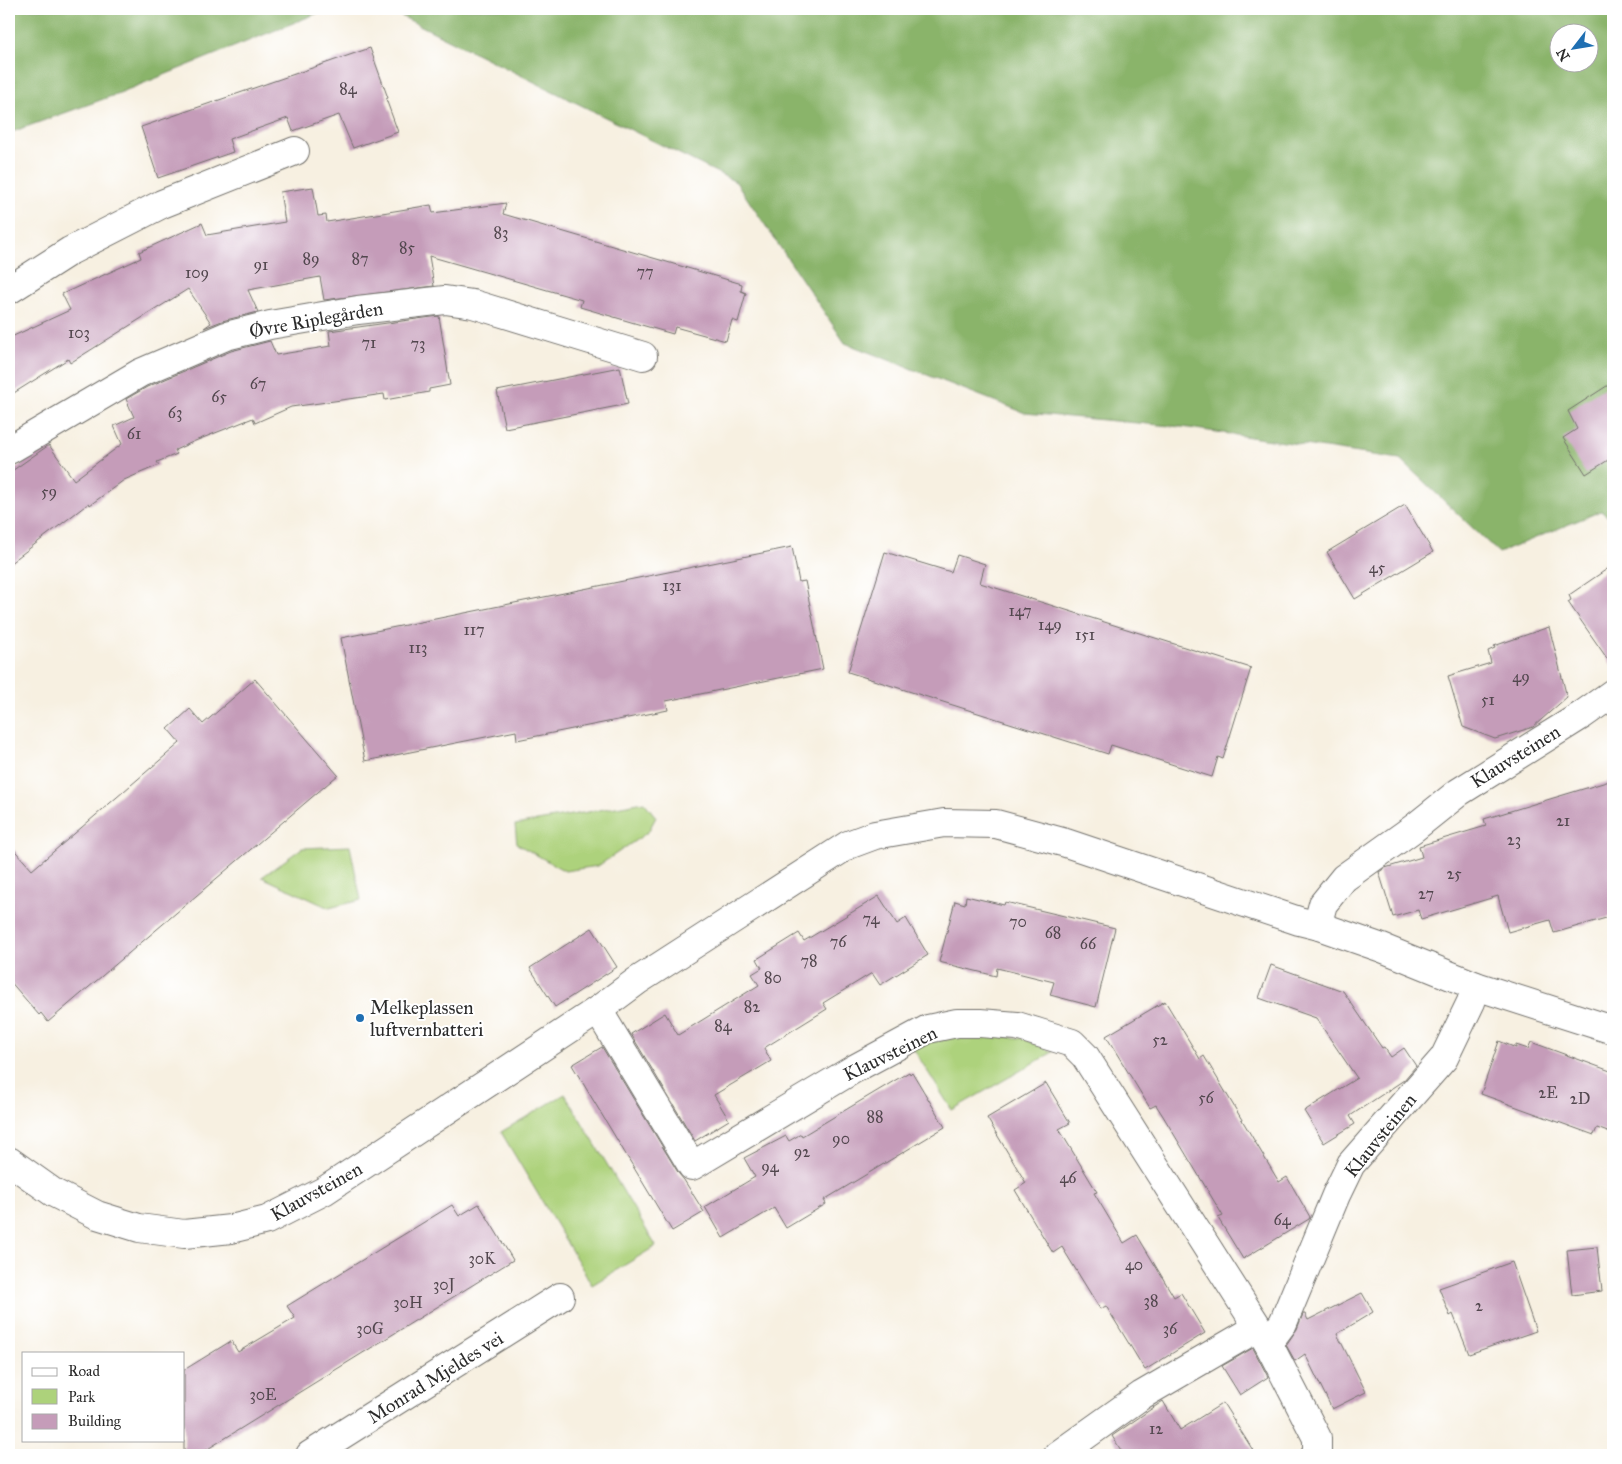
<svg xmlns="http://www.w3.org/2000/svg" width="1622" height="1464" font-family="'IM FELL Great Primer',serif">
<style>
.green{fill:#add27b;stroke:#6c7e53}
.forest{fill:#8ab46b;stroke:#5a704b;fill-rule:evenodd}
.building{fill:#c59cb9}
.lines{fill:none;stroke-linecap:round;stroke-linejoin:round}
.minor-casing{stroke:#72706b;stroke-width:30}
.minor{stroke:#fff;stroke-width:28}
.poi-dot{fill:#1f6fb2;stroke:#fff;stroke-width:2}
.labels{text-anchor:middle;stroke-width:4;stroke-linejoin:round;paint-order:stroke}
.number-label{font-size:16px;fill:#52474e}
.street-label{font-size:19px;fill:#2b2b2b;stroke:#fff}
.poi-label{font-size:19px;fill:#2b2b2b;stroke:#fff;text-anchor:start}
</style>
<rect width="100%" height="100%" fill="#fff"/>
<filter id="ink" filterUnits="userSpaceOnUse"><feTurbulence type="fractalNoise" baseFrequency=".02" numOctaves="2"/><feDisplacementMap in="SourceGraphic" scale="10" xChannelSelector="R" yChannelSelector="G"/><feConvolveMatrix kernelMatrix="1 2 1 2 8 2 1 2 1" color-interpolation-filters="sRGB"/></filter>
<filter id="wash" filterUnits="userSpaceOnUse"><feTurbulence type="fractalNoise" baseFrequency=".0096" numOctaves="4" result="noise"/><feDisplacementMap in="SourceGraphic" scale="20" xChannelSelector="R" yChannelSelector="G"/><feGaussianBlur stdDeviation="1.12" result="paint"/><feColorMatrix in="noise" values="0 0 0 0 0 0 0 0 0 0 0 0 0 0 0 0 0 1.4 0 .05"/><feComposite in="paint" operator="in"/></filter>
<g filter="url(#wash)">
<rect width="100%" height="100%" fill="#f7f0e1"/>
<g class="green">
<polygon points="644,802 656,817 648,832 598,866 565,871 517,844 515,825"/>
<polygon points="350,846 361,900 329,908 262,877 302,848"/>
<polygon points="945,1033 1022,1038 1053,1052 952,1110 909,1042"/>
<polygon points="565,1094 656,1246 592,1285 501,1132"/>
</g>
<g class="forest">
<polygon points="9,9 328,9 112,96 9,133"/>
<path d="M387,9H1613V521L1601,511L1499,553L1400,459L1182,427L1025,413L845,343L736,182ZM1560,32H1590V62H1560Z"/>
</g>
<g id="blocks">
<g class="building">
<polygon points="370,48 388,98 386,99 398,132 353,148 339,115 293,131 288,118 229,139 233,152 158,178 141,127"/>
<polygon points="313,187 318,216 326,215 327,222 431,205 433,213 506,203 503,214 742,284 741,291 746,293 738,322 732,320 726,341 675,327 673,334 631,322 580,307 582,300 429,256 434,286 324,300 320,277 248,290 258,312 222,321 204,328 211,323 188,289 70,363 68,359 9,396 9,338 70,310 62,294 141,258 139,252 202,223 207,235 285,222 280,192"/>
<polygon points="439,316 450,385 429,389 429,392 385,400 384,394 291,407 255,423 253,418 195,441 175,450 177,454 157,462 159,465 124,480 90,505 89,503 9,564 9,473 49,445 74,480 122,444 114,426 134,417 126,399 147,387 231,351 270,341 276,355 331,346 329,331"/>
<polygon points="620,367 628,404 505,428 497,391"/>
<polygon points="1613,382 1613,457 1586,474 1563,438 1577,429 1568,411"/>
<polygon points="1405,505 1433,552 1355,599 1327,552"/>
<polygon points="792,547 799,582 805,581 823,669 666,701 668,710 517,740 516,731 365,761 341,638"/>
<polygon points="885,552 951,572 957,555 985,564 980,583 1251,668 1223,759 1218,757 1212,777 1111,745 1108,754 848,672"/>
<polygon points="1613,565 1613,667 1568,602 1571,600 1569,595"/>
<polygon points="1549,627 1567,697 1533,727 1495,739 1463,727 1448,676 1491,663 1488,651 1495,648 1494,646"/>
<polygon points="255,679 338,775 48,1022 41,1013 39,1015 9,980 9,844 32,870 180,743 168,729 190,709 203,724"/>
<polygon points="1613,780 1613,916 1554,933 1550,920 1508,932 1498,896 1421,919 1418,910 1393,917 1379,872 1385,868 1422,857 1419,846 1486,826 1484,819"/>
<polygon points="879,896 897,924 906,918 928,955 880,985 872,973 823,1003 827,1009 764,1048 771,1061 714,1095 729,1120 695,1141 631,1034 665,1013 678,1035 759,985 752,974 762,968 757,959 799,933 804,941"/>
<polygon points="966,896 1004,905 1005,902 1115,928 1096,1007 1050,995 1054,982 997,968 996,976 939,962 955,901 965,904"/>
<polygon points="592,928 617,967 555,1007 530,968"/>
<polygon points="1271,965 1343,991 1382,1048 1384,1047 1391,1057 1404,1048 1416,1066 1404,1080 1350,1116 1355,1124 1324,1143 1304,1111 1357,1078 1316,1018 1259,998"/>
<polygon points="1165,1001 1200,1059 1204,1056 1279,1182 1287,1177 1310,1217 1309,1219 1243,1259 1218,1218 1223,1216 1163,1116 1156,1105 1150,1108 1106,1036"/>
<polygon points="1499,1041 1516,1048 1516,1045 1528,1049 1531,1042 1613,1072 1613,1134 1597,1128 1594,1135 1481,1094"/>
<polygon points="602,1047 679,1174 684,1180 704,1212 672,1231 572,1065"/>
<polygon points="909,1072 910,1074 912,1072 945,1127 824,1200 826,1204 786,1228 774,1208 723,1238 705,1207 755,1177 744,1158 786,1136 789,1141 801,1134 802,1136"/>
<polygon points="1046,1083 1070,1123 1059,1129 1097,1192 1094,1193 1124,1243 1137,1235 1174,1297 1181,1293 1205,1333 1145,1370 1106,1306 1100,1309 1062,1247 1053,1253 1015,1190 1026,1183 987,1118"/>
<polygon points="479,1204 513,1260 198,1455 184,1455 184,1370 231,1341 238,1352 295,1318 287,1306 452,1205 459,1216"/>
<polygon points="1597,1247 1602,1291 1572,1295 1567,1250"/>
<polygon points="1512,1262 1536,1331 1469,1354 1453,1314 1450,1316 1439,1288"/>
<polygon points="1362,1293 1373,1312 1337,1334 1366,1392 1332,1409 1305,1354 1295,1361 1286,1345 1297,1329 1303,1314 1305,1314 1308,1320"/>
<polygon points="1253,1348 1268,1377 1240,1395 1222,1366"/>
<polygon points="1163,1401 1180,1430 1223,1403 1256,1455 1124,1455 1112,1436"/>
</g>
</g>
</g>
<g filter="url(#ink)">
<use href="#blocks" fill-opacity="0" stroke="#72706b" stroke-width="1"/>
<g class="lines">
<defs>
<g id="minor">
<polyline points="9,290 70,251 162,204 295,151"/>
<polyline points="9,450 140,373 226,336 270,325 358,310 445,300 473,304 643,356"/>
<polyline points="1319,926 1319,919 1323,904 1344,878 1414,828 1459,792 1582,715 1613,693"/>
<polyline points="598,1010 692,1166 854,1069 928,1029 957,1023 980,1023 1017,1026 1072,1043 1085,1056 1268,1343"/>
<polyline points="9,1161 54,1193 97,1215 139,1228 184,1234 231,1229 267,1220 324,1191 598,1010 637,981 848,845 875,835 944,823 996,824 1066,843 1299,921 1319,926 1382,948 1476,986 1613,1030"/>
<polyline points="310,1455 560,1297"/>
<polyline points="1058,1455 1142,1395 1257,1328"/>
<polyline points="1315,1455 1317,1451 1317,1438 1268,1343 1283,1323 1336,1195 1351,1164 1444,1058 1471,1002 1476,986"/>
</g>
</defs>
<use href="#minor" class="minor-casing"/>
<use href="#minor" class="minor"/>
</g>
</g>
<circle class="poi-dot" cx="360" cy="1018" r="5"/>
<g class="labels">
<g class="number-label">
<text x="348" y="94">84</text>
<text x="501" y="238">83</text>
<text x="407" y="253">85</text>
<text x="311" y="264">89</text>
<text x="360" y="264">87</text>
<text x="261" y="270">91</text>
<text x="645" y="277">77</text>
<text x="197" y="278">109</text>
<text x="79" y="338">103</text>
<text x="369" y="348">71</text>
<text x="418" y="349">73</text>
<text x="258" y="389">67</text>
<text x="219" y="402">65</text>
<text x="175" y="418">63</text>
<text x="134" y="439">61</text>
<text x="49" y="497">59</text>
<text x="1377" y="573">45</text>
<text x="672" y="591">131</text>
<text x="1020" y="616">147</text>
<text x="1050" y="630">149</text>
<text x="474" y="635">117</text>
<text x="1085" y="640">151</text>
<text x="418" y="653">113</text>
<text x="1521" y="682">49</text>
<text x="1488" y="705">51</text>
<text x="1563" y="826">21</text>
<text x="1514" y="845">23</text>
<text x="1454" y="879">25</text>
<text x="1426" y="899">27</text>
<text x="871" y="924">74</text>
<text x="1018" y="927">70</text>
<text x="1053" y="938">68</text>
<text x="838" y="947">76</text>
<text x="1088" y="949">66</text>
<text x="809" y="966">78</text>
<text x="773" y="983">80</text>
<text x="752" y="1012">82</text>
<text x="723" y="1031">84</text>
<text x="1160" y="1045">52</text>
<text x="1548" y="1098">2E</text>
<text x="1206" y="1103">56</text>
<text x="1580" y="1104">2D</text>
<text x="875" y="1122">88</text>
<text x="841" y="1144">90</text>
<text x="802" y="1157">92</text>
<text x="770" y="1172">94</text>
<text x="1068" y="1183">46</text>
<text x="1282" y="1225">64</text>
<text x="482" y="1264">30K</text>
<text x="1134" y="1270">40</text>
<text x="444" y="1290">30J</text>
<text x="1151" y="1306">38</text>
<text x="408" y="1308">30H</text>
<text x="1479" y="1311">2</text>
<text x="370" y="1334">30G</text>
<text x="1170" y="1334">36</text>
<text x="263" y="1400">30E</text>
<text x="1156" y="1434">12</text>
</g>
<g class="street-label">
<text transform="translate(316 319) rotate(-10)" y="7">Øvre Riplegården</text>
<text transform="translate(1515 756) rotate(-32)" y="7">Klauvsteinen</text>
<text transform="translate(890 1053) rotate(-26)" y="7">Klauvsteinen</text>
<text transform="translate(1380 1135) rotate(-51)" y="7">Klauvsteinen</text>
<text transform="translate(316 1191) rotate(-29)" y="7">Klauvsteinen</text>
<text transform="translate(435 1377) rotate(-32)" y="7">Monrad Mjeldes vei</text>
</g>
<g class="poi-label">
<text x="370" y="1014">Melkeplassen<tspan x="370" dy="22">luftvernbatteri</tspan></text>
</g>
</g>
<rect width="1622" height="1464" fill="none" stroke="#fff" stroke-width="30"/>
<rect x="22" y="1352" width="162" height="90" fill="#ffffff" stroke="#aaaaaa"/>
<rect x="32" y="1368" width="25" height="8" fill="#ffffff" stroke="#aaaaaa"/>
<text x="68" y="1376" font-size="15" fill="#2b2b2b">Road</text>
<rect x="32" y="1389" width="25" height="15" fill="#add27b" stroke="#aaaaaa"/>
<text x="68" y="1402" font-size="15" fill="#2b2b2b">Park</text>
<rect x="32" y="1414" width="25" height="15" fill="#c59cb9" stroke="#aaaaaa"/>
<text x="68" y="1426" font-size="15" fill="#2b2b2b">Building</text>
<g transform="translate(1574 48) rotate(239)"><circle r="24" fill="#ffffff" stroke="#aaaaaa"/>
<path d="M0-4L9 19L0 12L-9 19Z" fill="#1f6fb2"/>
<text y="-8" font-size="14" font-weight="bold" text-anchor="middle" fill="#2b2b2b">N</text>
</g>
</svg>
